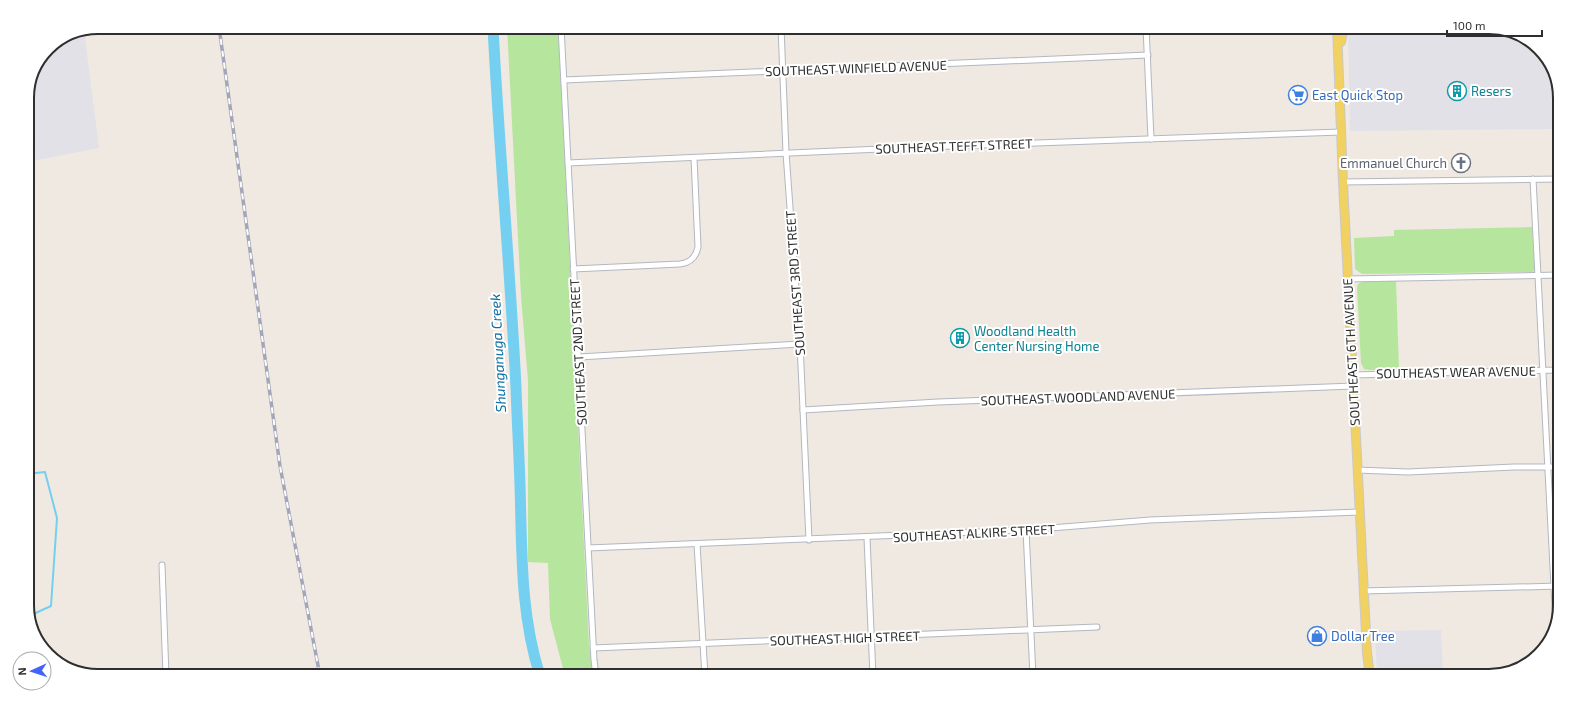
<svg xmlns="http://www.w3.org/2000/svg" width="1587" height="703" font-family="'Exo 2',sans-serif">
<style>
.industrial{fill:#e3e1e8}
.green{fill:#b6e59e}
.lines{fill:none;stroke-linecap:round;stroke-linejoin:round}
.stream{stroke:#75cff0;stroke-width:2}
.river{stroke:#75cff0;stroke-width:11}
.minor-casing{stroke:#b4b7c1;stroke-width:7}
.tertiary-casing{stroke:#b4b7c1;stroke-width:8}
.primary-casing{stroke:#c9c9c9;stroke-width:10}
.minor{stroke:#fff;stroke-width:5}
.tertiary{stroke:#fff;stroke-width:6}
.primary{stroke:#f2d163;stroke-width:8}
.rail-casing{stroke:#a3a6b8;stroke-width:3.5}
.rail{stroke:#fff;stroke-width:2;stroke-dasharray:6;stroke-linecap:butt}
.labels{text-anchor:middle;stroke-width:4;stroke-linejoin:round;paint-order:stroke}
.street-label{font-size:13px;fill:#2e2e2e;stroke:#fff}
.culture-label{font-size:13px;fill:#0d838f;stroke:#fff;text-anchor:start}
.shop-label{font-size:13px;fill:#366cbe;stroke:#fff;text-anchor:start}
.worship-label{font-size:13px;fill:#5b616d;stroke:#fff;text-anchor:end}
.water-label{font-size:14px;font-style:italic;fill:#0d6fa3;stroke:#fff}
.rim{fill:none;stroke:#2e2e2e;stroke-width:2}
</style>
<rect width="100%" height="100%" fill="#efe9e1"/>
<g class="industrial">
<polygon points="1348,27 1489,27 1517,32 1548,58 1560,93 1560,129 1350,131"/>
<polygon points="84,30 99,148 43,159 27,161 27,93 48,47 71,32"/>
<polygon points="1441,630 1443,676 1377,676 1375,631"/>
</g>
<g class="green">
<polygon points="507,27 558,27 589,645 593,676 565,676 550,619 548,563 528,562 528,381 521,296"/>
<polygon points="1532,227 1535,270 1533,272 1362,274 1355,269 1354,238 1394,236 1394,230"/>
<polygon points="1396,281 1399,370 1369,370 1364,369 1361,363 1357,288 1358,284 1362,282"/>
</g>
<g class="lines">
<polyline class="stream" points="27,474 45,472 57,518 51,606 29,616"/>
<path class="river" d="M493,27C499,147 510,267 516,387C517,419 519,452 520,485C522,550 520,613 540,676"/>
<defs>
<g id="minor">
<polyline points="561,27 594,660 596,676"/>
<polyline points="781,27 786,153 800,344 809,540"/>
<polyline points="1146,27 1151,139"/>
<polyline points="564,80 1148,55"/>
<polyline points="568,163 926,147 1341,132"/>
<polyline points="1533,179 1556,626"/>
<polyline points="1343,182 1560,179"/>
<path d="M573,269L680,264C690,263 696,257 698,247L694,158"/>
<polyline points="1347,279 1560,275"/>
<polyline points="579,357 800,344"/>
<polyline points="1352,375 1560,370"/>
<polyline points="803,410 938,402 1353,386"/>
<polyline points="1357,470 1408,472 1514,467 1560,467"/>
<polyline points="1026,530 1033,676"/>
<polyline points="867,538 873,676"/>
<polyline points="697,544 705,676"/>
<polyline points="588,548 1026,530 1150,520 1359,512"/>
<polyline points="162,565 166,676"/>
<polyline points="1363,591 1560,586"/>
<polyline points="593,648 1097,627"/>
</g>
<polyline id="tertiary" points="216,676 267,676"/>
<g id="primary">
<polyline points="1337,27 1343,182 1367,653 1370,676"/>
<polyline points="1341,42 1344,27"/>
</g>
</defs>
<use href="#minor" class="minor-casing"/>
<use href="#tertiary" class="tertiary-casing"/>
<use href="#primary" class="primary-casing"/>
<use href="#minor" class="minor"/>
<use href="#tertiary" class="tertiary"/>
<use href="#primary" class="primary"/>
<defs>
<polyline id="rail" points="219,27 280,466 320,676"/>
</defs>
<use href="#rail" class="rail-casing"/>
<use href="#rail" class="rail"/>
</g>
<defs>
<symbol id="building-ring" viewBox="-11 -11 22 22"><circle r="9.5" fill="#fff" stroke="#0f9aa8" stroke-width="1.5"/><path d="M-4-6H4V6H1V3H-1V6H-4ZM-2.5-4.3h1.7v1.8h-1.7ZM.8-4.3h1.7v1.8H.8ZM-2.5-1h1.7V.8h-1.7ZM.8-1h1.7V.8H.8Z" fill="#0f9aa8"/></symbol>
<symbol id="supermarket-ring" viewBox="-11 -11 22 22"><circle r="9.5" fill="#fff" stroke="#3f7fe0" stroke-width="1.5"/><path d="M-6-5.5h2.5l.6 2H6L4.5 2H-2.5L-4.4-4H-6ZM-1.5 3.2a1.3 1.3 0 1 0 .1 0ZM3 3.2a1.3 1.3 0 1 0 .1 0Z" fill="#3f7fe0"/></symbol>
<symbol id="church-ring" viewBox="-11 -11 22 22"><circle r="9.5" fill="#fff" stroke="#6b7280" stroke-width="1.5"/><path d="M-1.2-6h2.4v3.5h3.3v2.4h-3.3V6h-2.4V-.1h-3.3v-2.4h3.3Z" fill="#6b7280"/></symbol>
<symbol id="shop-ring" viewBox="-11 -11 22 22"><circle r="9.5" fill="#fff" stroke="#3f7fe0" stroke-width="1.5"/><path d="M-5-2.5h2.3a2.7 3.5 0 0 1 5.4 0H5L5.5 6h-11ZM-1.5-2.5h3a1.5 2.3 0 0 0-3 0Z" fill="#3f7fe0"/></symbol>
</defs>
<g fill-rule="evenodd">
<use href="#building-ring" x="1446" y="80" width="22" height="22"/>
<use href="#supermarket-ring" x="1287" y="84" width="22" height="22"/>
<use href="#church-ring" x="1450" y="152" width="22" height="22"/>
<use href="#building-ring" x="949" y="327" width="22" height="22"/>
<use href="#shop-ring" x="1306" y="625" width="22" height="22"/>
</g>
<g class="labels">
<g class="street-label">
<text transform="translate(856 68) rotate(-2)" y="5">SOUTHEAST WINFIELD AVENUE</text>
<text transform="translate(954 146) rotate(-2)" y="5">SOUTHEAST TEFFT STREET</text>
<text transform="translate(795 283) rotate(-94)" y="5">SOUTHEAST 3RD STREET</text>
<text transform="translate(578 352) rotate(-93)" y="5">SOUTHEAST 2ND STREET</text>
<text transform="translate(1351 352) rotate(-93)" y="5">SOUTHEAST 6TH AVENUE</text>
<text transform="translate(1456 372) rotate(-1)" y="5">SOUTHEAST WEAR AVENUE</text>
<text transform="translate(1078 397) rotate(-2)" y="5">SOUTHEAST WOODLAND AVENUE</text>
<text transform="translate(974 533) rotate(-3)" y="5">SOUTHEAST ALKIRE STREET</text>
<text transform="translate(845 638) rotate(-2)" y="5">SOUTHEAST HIGH STREET</text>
</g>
<g class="culture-label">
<text x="1471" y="96">Resers</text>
<text x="974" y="336">Woodland Health<tspan x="974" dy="15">Center Nursing Home</tspan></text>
</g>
<g class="shop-label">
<text x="1312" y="100">East Quick Stop</text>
<text x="1331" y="641">Dollar Tree</text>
</g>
<g class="worship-label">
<text x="1447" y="168">Emmanuel Church</text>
</g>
<g class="water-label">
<text transform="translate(498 353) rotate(-93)" y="5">Shunganuga Creek</text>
</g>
</g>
<path d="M0 0H1587V703H0ZM98 34H1489A64 64 0 0 1 1553 98V605A64 64 0 0 1 1489 669H98A64 64 0 0 1 34 605V98A64 64 0 0 1 98 34Z" fill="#fff" fill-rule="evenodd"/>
<path class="rim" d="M98 34H1489A64 64 0 0 1 1553 98V605A64 64 0 0 1 1489 669H98A64 64 0 0 1 34 605V98A64 64 0 0 1 98 34Z"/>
<g transform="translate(32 671) rotate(267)"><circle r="19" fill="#ffffff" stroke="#ababab"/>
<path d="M0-3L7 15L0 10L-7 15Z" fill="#4264fb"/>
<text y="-6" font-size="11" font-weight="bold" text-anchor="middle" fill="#2e2e2e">N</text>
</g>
<path d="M1447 30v6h95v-6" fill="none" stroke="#2e2e2e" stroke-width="2"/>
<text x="1453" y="30" font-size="12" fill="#2e2e2e" stroke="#ffffff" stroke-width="3" paint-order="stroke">100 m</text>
</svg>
